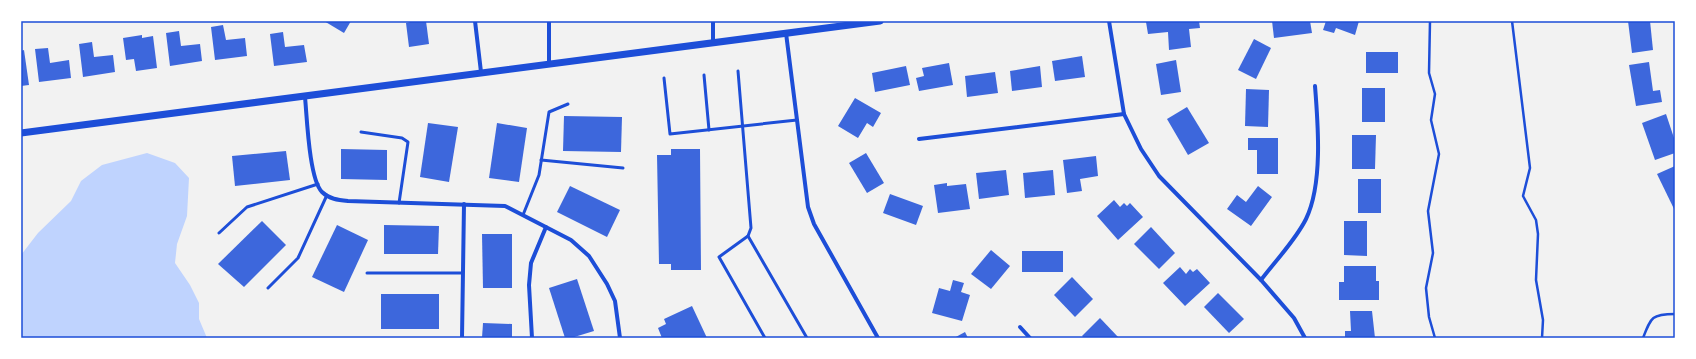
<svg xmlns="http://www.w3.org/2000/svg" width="1696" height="359" font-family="'Varela Round',sans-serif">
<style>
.water{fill:#bfd3fe}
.building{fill:#3d67dc}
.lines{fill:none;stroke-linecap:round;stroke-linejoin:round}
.path{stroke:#1d4ed8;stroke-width:2.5}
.service{stroke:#1d4ed8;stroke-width:3}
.minor{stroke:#1d4ed8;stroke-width:4}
.tertiary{stroke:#1d4ed8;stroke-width:7}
.neatline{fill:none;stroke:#1d4ed8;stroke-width:1.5}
</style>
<rect width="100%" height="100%" fill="#f2f2f2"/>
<polygon class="water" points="147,153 175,163 189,178 187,216 177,244 175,263 190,285 199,303 199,319 207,338 21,338 21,255 38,233 71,201 81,181 102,165"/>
<g class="building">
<polygon points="324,21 351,21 344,33"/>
<polygon points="414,21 426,21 429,44 409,47 406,23"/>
<polygon points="1199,21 1200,28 1189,29 1191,47 1169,50 1168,32 1148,34 1146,22"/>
<polygon points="1272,21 1310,21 1312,33 1274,38"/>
<polygon points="1326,21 1359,21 1355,35 1336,28 1334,33 1323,30"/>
<polygon points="1628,21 1650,21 1653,50 1632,53"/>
<polygon points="223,25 226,40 245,38 247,56 215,60 211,27"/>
<polygon points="179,31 181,46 200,44 202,61 170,66 166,33"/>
<polygon points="283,32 285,47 304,45 307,62 274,66 270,34"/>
<polygon points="142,35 142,38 153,36 157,68 136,71 134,59 126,60 123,38"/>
<polygon points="1254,39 1271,48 1256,79 1238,70"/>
<polygon points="92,42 94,57 113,55 115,72 83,77 79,44"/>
<polygon points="48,48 50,63 69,60 71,78 39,82 35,49"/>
<polygon points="24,50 29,85 21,86 21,51"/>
<rect x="1366" y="52" width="32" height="21"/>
<polygon points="1082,56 1085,77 1055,81 1052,61"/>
<polygon points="1176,60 1181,92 1161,95 1156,64"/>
<polygon points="1649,62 1653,91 1660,90 1662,102 1636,106 1629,65"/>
<polygon points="949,63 953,85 919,91 916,78 924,76 922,68"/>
<polygon points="906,66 910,85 875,92 872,73"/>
<polygon points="1040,66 1042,87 1012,91 1010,71"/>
<polygon points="995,72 998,93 967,97 965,76"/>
<rect x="1362" y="88" width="23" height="34"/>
<polygon points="1246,89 1269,90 1268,127 1245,126"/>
<polygon points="855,98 881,113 873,127 867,123 858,138 838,126"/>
<polygon points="1187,107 1209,143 1188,155 1167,119"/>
<polygon points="1666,114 1675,141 1675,153 1655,160 1642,123"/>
<polygon points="564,116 622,117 621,152 563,151"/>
<polygon points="428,123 458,127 449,182 420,177"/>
<polygon points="497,123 527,128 519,182 489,178"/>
<polygon points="1352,135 1376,135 1375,169 1352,169"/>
<polygon points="1248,138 1278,138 1278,174 1257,174 1257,150 1248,150"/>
<polygon points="341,149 387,150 387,180 341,179"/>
<polygon points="671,149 700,149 701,270 671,270 671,264 659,264 657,155 671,155"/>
<polygon points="286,151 290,180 235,186 232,156"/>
<polygon points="866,153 884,183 867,193 849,163"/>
<polygon points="1096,156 1098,176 1080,179 1082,191 1067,193 1063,160"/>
<polygon points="1675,166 1675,211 1657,174"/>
<polygon points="1006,170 1009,195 979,199 976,173"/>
<polygon points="1053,170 1055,195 1025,198 1023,173"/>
<rect x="1358" y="179" width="23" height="34"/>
<polygon points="947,183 947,186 966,184 970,209 938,213 934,185"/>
<polygon points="570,186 620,210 607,237 557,212"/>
<polygon points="1258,186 1272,197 1251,226 1227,209 1237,195 1246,202"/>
<polygon points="890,194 923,206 916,225 883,213"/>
<polygon points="1114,200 1120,207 1124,203 1127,206 1130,203 1143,217 1118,240 1097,216"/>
<polygon points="262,221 286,245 244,287 218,264"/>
<polygon points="1344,221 1367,221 1367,256 1344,255"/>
<polygon points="337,225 368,240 344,292 312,277"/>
<polygon points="384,225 439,226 438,254 384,254"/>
<polygon points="1151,227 1175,253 1159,269 1134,244"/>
<polygon points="482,234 512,234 512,288 483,288"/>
<polygon points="991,250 1010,266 991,289 971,274"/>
<rect x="1022" y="251" width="41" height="21"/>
<polygon points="1344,266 1376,266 1376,281 1379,281 1379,300 1339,300 1339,282 1344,282"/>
<polygon points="1180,267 1186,274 1190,269 1193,272 1197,269 1210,283 1185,306 1163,283"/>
<polygon points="1072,277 1093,299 1075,317 1054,295"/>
<polygon points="577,279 594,331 571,338 565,338 549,288"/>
<polygon points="953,280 964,283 961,292 970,295 962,321 932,313 939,288 950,291"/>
<polygon points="1218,293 1244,319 1229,333 1204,307"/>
<rect x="381" y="294" width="58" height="35"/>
<polygon points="692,306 707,338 662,338 658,328 666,324 664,319"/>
<polygon points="1350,311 1372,311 1375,338 1345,338 1345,331 1351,331"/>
<polygon points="1100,318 1119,338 1084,338 1082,336"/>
<polygon points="483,323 512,324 512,338 482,338"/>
<polygon points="965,332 968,338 954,338"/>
</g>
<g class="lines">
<g class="path">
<polyline points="1430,21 1429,73 1435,94 1431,120 1439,154 1428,211 1433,253 1426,288 1429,317 1435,338"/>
<polyline points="1512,21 1530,168 1523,196 1536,220 1538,234 1536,280 1543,320 1542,338"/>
<path d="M1643,338C1651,317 1652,314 1675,314"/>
</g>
<g class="service">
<polyline points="738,71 751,228 748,236 719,257 765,338"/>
<polyline points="704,75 709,130"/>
<polyline points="664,78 670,134 797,120"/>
<polyline points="361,132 402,138 408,142 399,203"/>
<polyline points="541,160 623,168"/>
<polyline points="523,215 539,175 549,112 568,104"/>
<polyline points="219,233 247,207 318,184"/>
<polyline points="748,236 807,338"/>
<polyline points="367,273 462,273"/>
<polyline points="268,288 298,258 327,195"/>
</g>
<g class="minor">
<polyline points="475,21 481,72"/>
<polyline points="1109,21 1124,114 1141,149 1159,176 1261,280 1294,318 1305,338"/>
<polyline points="786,33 808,207 814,224 878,338"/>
<polyline points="713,43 713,21"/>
<polyline points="549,64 549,21"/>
<path d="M305,97C307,117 309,179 322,192C329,199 338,200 348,201L505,206L571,240L589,256L607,284L615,301L620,338"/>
<polyline points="919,139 1124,114"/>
<path d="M1261,280C1276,260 1295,241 1306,219C1323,184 1318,124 1315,86"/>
<polyline points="1020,327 1030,338"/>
<polyline points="462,338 464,204"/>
<polyline points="532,338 529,285 531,263 546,227"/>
</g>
<polyline class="tertiary" points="21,133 880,21"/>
</g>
<rect width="1696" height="359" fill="none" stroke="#ffffff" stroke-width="44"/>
<rect x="22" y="22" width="1652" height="315" class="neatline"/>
</svg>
